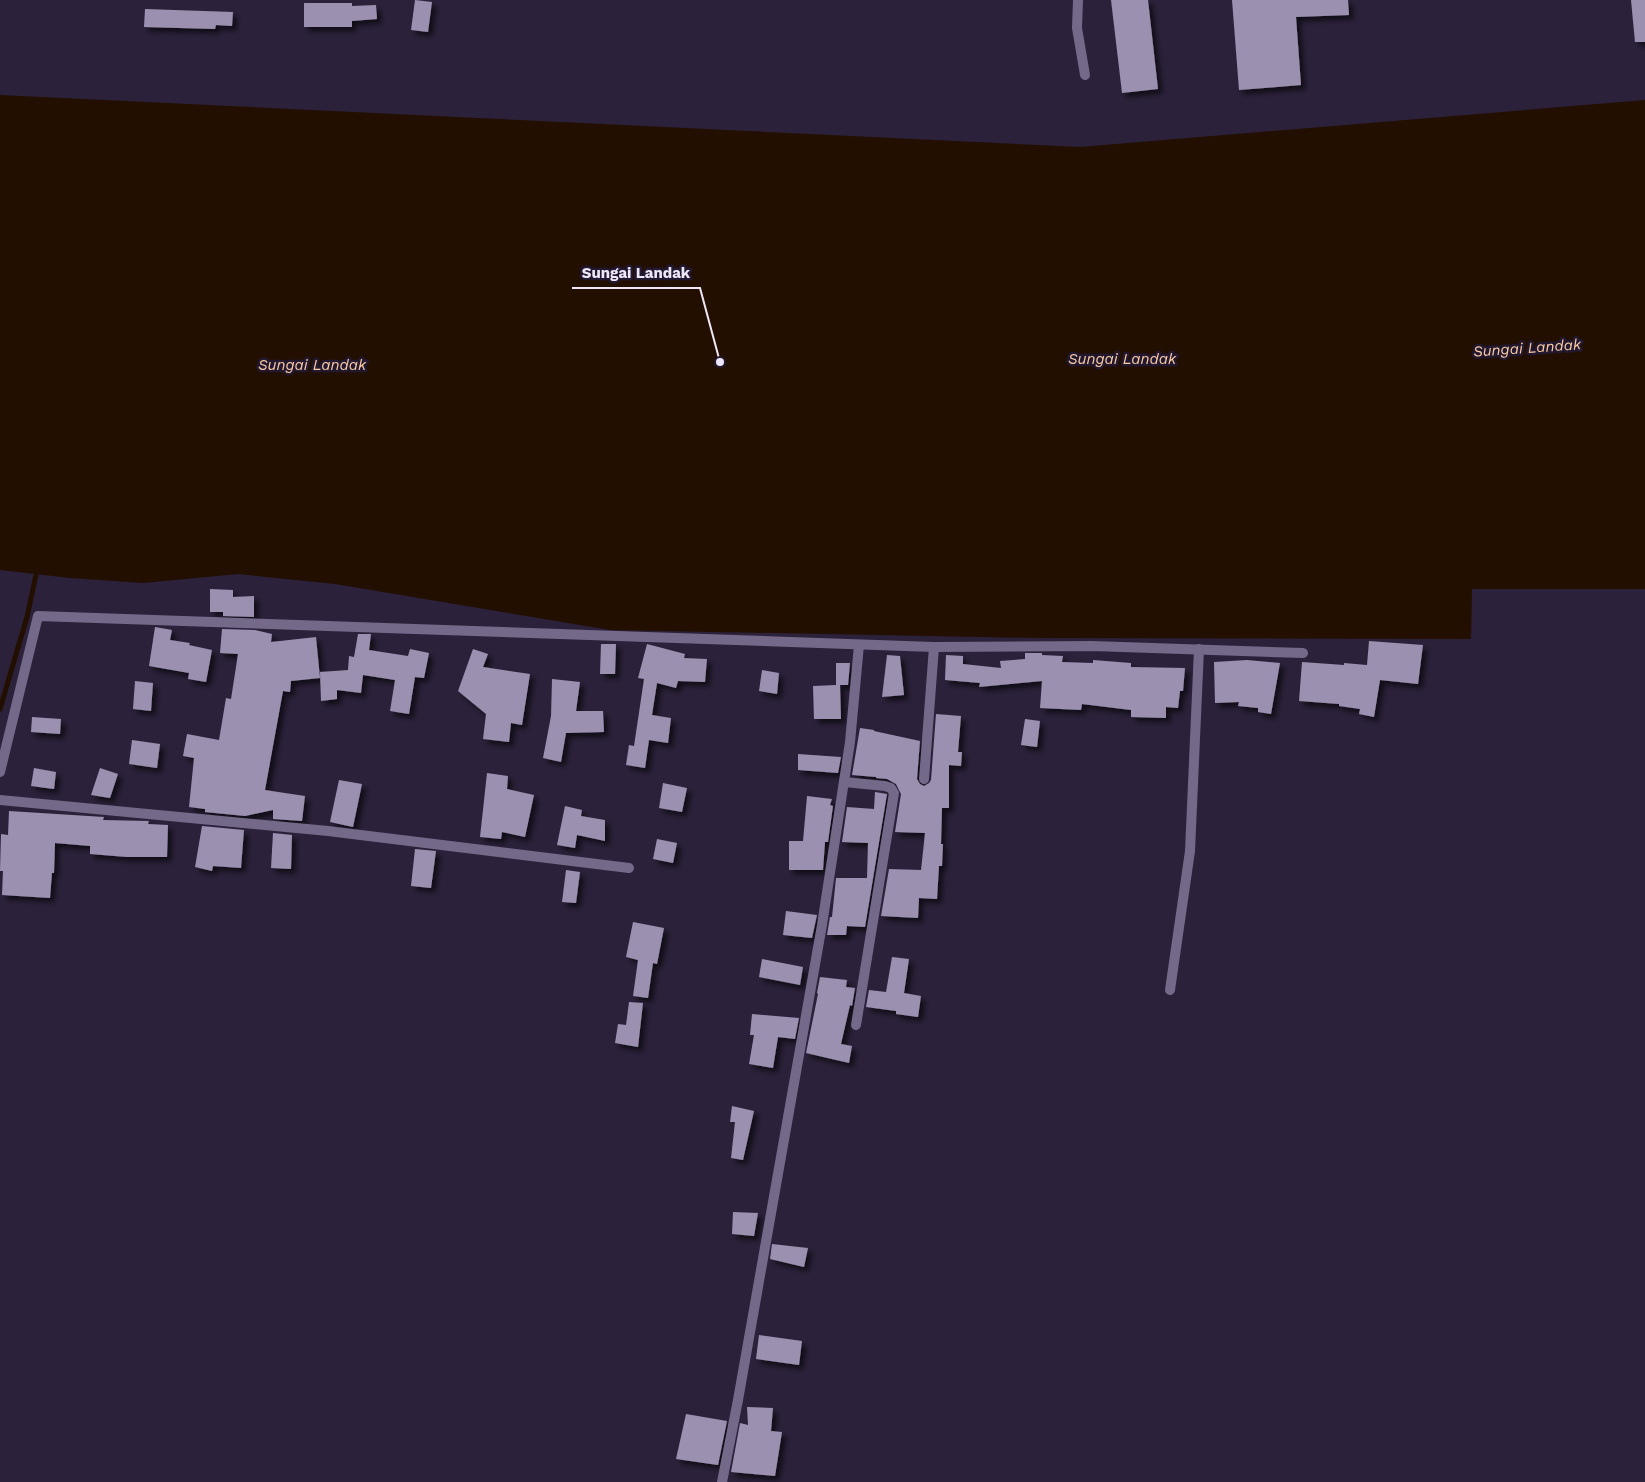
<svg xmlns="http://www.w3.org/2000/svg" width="1645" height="1482" font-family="'Work Sans',sans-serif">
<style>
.water{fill:#230f00}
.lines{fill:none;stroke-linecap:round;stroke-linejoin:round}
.stream{stroke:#230f00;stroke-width:5}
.building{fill:#9b90af;filter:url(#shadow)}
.street{stroke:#746988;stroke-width:10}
.labels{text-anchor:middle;stroke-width:5;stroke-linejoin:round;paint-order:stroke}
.water-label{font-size:15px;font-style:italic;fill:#fdcda3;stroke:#221830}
.leader{fill:none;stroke:#ede7f8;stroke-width:2}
.callout-dot{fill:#ede7f8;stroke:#221830;stroke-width:2}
.callout-label{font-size:15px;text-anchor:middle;font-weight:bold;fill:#ede7f8;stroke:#221830;stroke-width:5;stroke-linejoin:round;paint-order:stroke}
</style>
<defs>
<filter id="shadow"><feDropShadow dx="4.5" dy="4.5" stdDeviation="2.5" flood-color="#0009"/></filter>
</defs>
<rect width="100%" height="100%" fill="#2b213a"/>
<polygon class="water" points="0,95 1080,147 1645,100 1645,589 1472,589 1471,639 1038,638 610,630 335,584 238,574 143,583 70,578 0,570"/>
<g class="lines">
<polyline class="stream" points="0,709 27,617 37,570"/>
</g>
<g class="building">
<polygon points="415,0 432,2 428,32 411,30"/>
<polygon points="1111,0 1148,0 1158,89 1122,93"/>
<polygon points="1232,0 1348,0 1349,15 1296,17 1301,85 1239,90"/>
<polygon points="1631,0 1645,0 1645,42 1635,42"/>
<polygon points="304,3 352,3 352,6 376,5 377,19 352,21 352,27 304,27"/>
<polygon points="145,9 233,12 232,26 216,25 215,29 144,27"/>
<polygon points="210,589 233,590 233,597 254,596 254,617 223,616 223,612 210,612"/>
<polygon points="155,627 172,630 170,640 190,643 189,645 212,650 206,682 188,679 189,673 149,666"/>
<polygon points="222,629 255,630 272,634 271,642 316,637 320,678 291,681 290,692 283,691 265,790 305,796 302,821 273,819 273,810 245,816 205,812 205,809 189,807 194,758 183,756 187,734 219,740 226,698 231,699 238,654 220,653"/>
<polygon points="358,634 371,634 369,650 408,656 410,649 429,653 424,678 415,677 409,714 390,711 395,680 363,675 361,693 337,690 337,699 321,701 320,672 348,670 349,656 354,657"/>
<polygon points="1369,641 1423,645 1418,684 1380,680 1374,717 1359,714 1360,709 1339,706 1339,704 1299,701 1302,662 1344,665 1344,663 1367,665"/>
<polygon points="601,644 616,644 615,674 600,674"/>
<polygon points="647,644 685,654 684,658 707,659 705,682 678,681 676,688 657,683 652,715 671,718 668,743 649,740 645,768 626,765 629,745 634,746 644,679 638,678"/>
<polygon points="473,649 488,654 483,667 530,674 522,725 511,723 509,742 483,739 486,714 458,691"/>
<polygon points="1025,653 1042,653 1042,655 1063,656 1062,662 1093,663 1093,660 1131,663 1131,667 1185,668 1183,691 1180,691 1178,708 1166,707 1166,718 1131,717 1131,710 1082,704 1081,710 1040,708 1042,681 979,687 980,683 945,680 946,655 963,656 963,664 1001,668 1000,661 1025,659"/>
<polygon points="887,655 900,656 904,695 882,697"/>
<polygon points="1247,660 1280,663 1271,714 1258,712 1258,708 1238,706 1239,702 1215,703 1214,662"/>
<polygon points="836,663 850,663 848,685 840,685 841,719 814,719 813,686 836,685"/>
<polygon points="762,670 779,673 777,694 759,691"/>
<polygon points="552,679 580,682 576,711 603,711 604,732 566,733 561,762 543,758 551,716"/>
<polygon points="135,681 153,683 151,711 133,709"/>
<polygon points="936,714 961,716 958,752 962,752 961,766 949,765 949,808 942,808 941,844 943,844 942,866 939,866 937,899 919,898 918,918 881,916 889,869 921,870 925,833 895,832 901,794 896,784 887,779 876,778 876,777 852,775 860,728 874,730 874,731 920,741 917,779 920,784 924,786 929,783 931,780"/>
<polygon points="32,717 61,719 60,734 31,732"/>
<polygon points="1025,719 1040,721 1037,747 1021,745"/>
<polygon points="132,740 160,744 157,768 129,764"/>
<polygon points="798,754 841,757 838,773 798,770"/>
<polygon points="34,768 56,772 54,789 31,786"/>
<polygon points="100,768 118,774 110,798 91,795"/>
<polygon points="487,773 508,776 507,789 534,795 525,837 502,832 501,839 480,837"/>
<polygon points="339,780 362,784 353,827 330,822"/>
<polygon points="663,783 687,788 682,812 659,808"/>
<polygon points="875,792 887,794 865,927 847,926 846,935 827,935 830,917 832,917 836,878 867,878 868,843 842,842 847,807 874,809"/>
<polygon points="807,796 832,799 830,805 833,806 828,842 825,842 823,870 789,870 789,841 803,841"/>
<polygon points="565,806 582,810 581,816 605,820 605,841 577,835 575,848 557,845"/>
<polygon points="9,811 104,817 103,820 149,821 148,824 168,825 167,857 127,857 90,854 90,846 55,843 54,873 52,873 50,898 2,895 3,871 0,871 1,834 8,835"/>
<polygon points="202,826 244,830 241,868 213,866 212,871 195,867"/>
<polygon points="273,833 292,835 291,869 271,868"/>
<polygon points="657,839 677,843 673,863 653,859"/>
<polygon points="415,849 436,851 431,888 411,886"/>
<polygon points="566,870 580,872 576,903 562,902"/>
<polygon points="786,911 817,915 812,938 783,935"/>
<polygon points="633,922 664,928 657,964 653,963 648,998 633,996 638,960 626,957"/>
<polygon points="892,957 909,959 904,993 921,996 918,1017 896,1014 896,1011 866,1007 869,990 886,992"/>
<polygon points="762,959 803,967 800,985 759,977"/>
<polygon points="820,977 847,980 846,987 855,988 852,1006 850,1005 841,1044 852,1046 849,1063 806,1053 818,994 817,993"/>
<polygon points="629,1002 643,1003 638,1047 615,1043 618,1024 626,1025"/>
<polygon points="752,1014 799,1018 795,1039 778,1037 773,1068 749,1064 754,1035 750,1035"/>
<polygon points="732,1106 754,1111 743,1160 731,1158 735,1122 730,1122"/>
<polygon points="733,1212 758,1213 754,1236 732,1234"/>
<polygon points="772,1244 808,1248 804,1267 770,1259"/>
<polygon points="759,1335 802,1341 799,1365 756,1359"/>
<polygon points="747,1407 773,1408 771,1431 782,1432 775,1476 731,1472 740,1423 748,1425"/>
<polygon points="686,1414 727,1421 718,1465 676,1459"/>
</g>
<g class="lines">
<g class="street">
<polyline points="1078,0 1077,28 1085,75"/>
<polyline points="0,772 38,616 934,647 1092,646 1303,653"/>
<polyline points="924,779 934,647"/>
<polyline points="844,782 885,786 891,788 894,793 856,1025"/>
<polyline points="0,800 328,831 629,868"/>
<polyline points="1170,990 1190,851 1199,649"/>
<polyline points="722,1482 738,1400 822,925 850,742 859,645"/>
</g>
</g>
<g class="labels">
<g class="water-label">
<text transform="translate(1527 348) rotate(-4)" y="5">Sungai Landak</text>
<text x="1122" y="364">Sungai Landak</text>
<text x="312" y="370">Sungai Landak</text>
</g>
</g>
<path class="leader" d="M720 362L700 288H572"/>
<circle class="callout-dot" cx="720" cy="362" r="5"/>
<g class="callout-label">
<text x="636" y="278">Sungai Landak</text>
</g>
</svg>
